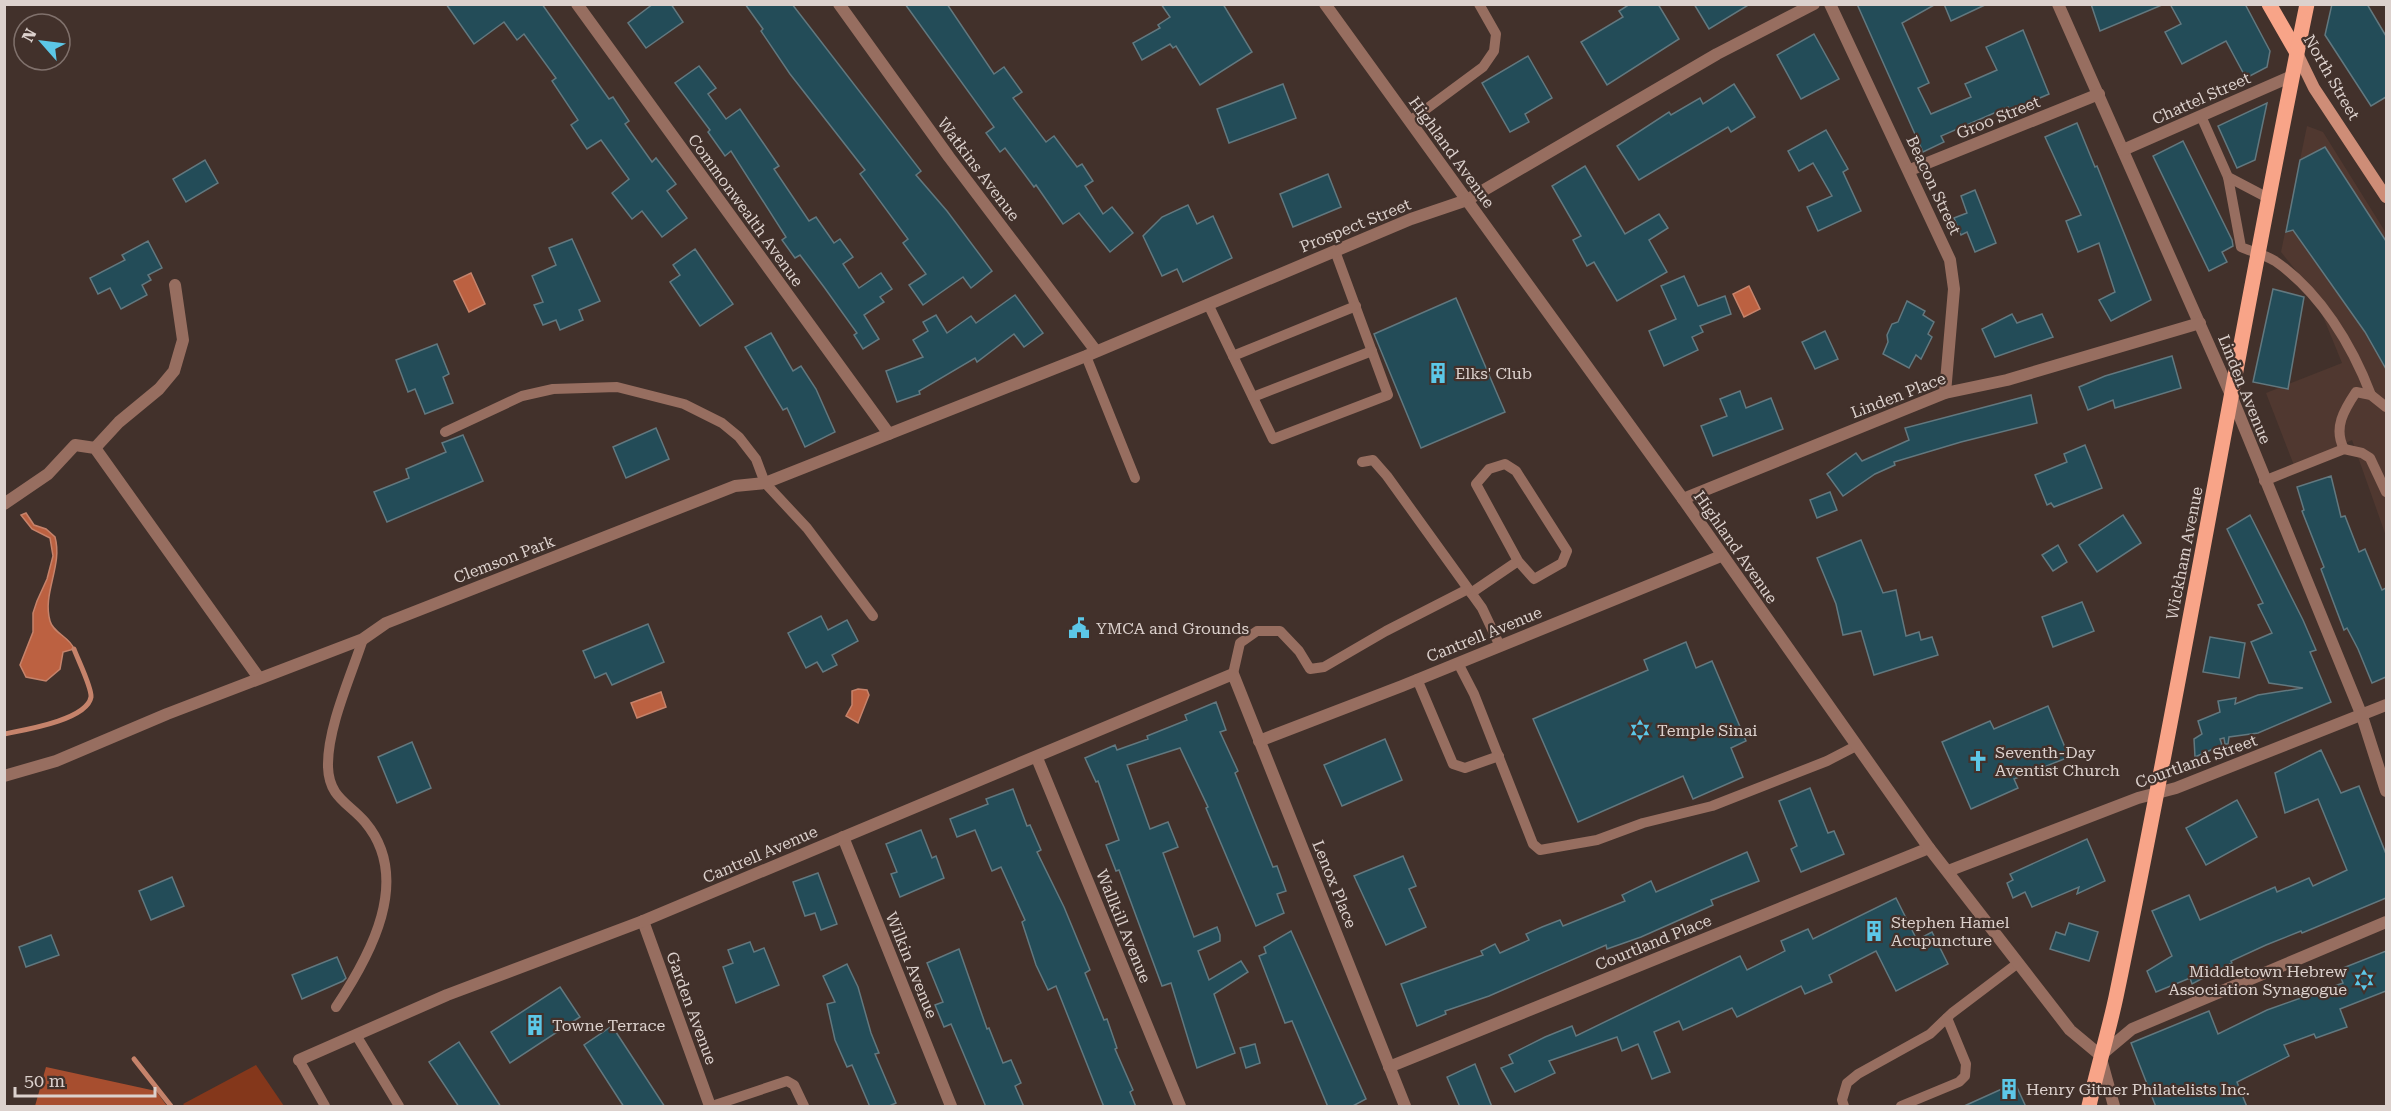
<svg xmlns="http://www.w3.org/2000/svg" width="2391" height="1111" font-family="'Roboto Serif',serif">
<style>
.built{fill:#503830}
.green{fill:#84371b}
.forest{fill:#a74e2f}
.water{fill:#bc6141;stroke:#c6836b;stroke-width:1.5}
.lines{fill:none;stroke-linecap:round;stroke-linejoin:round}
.stream{stroke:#c6836b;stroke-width:5}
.building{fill:#234c58;stroke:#62787f;stroke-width:1.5}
.service{stroke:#976e60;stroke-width:10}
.minor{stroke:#976e60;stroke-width:12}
.tertiary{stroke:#976e60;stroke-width:12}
.secondary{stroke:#ce8d77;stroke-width:12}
.primary{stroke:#f8a488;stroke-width:15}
.labels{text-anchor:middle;stroke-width:4.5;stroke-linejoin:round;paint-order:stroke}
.street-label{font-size:16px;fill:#dcd1cd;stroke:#42312b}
.poi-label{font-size:16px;fill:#dcd1cd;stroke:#42312b;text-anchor:start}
</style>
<rect width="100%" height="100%" fill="#42312b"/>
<polygon class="built" points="2307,126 2323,132 2386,233 2386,536 2352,440 2295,468 2266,393 2342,363 2313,292 2281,252"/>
<polygon class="green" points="256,1065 284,1106 185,1106 183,1104"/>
<polygon class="forest" points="46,1067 156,1091 167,1106 35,1106"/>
<g class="water">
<polygon points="471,273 485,304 469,312 454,281"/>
<polygon points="1749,286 1760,309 1744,317 1733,294"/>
<path d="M26,513L34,525L46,529L55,537C63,566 42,593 50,621C53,633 70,637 74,649L63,652L60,669L46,681L26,677L20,665L33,632V613L37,601L47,579L53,556L50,538L32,529L21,515Z"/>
<polygon points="858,689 867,690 869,695 858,723 846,716 852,705 852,691"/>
<polygon points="661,692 666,707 637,718 631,703"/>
</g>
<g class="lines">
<g class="stream">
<path d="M4,734C24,730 87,720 91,697C92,688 78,660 74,649"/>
<polyline points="134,1059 171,1106"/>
</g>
</g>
<g class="building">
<polygon points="446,4 542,4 609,99 613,97 629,121 625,124 652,162 656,158 676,184 667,191 687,218 662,237 642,211 632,219 612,193 629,179 601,140 587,149 571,125 578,120 552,81 556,78 524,34 517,40 504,22 474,44"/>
<polygon points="653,4 671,4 683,22 646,48 628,23"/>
<polygon points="745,4 792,4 921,171 916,175 947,211 992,271 971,288 963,277 923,305 909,285 926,274 903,243 908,239 860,174 865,170 790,74 761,31 763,29"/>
<polygon points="905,4 947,4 994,74 1004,67 1022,92 1013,98 1046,142 1054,136 1077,167 1082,164 1093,181 1085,186 1103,214 1112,207 1133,233 1110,252 1079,213 1063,224 1036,185 1034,187 1005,148 1000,152 986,133 994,127"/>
<polygon points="1161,4 1223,4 1252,52 1200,85 1176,46 1173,48 1170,44 1142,60 1133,43 1160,28 1158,25 1170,17"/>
<polygon points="1630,4 1658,4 1679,39 1607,85 1581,42 1623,17 1619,11"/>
<polygon points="1694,4 1750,4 1709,29"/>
<polygon points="1857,4 1936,4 1902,23 1929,83 1918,88 1931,114 1971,97 1965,84 1997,70 1986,47 2023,30 2049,94 2010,111 2008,107 1941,136 1944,142 1923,152"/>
<polygon points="1944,4 1987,4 1951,21"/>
<polygon points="2091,4 2162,4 2162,5 2100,31"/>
<polygon points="2170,4 2245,4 2270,51 2267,67 2246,78 2226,41 2182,64 2165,32 2181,24"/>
<polygon points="2332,4 2367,4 2386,36 2386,97 2371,106 2325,35"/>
<polygon points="1814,34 1839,79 1801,99 1777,55"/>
<polygon points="1528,56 1552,98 1525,114 1529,122 1510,132 1482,83"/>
<polygon points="699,66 716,88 708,94 726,119 740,109 779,166 774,169 809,221 816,217 834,243 840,239 853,257 843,264 859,288 881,273 892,289 880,297 884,302 864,315 879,339 863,349 854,335 857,333 824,287 800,255 795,258 782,240 786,237 731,151 725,156 708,132 710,130 675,83"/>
<polygon points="1283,84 1296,118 1229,143 1217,109"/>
<polygon points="1734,84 1755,117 1731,132 1728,127 1639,180 1617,146 1669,112 1671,115 1700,98 1703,104"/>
<polygon points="2267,103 2255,160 2237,168 2218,126"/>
<polygon points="2077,123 2095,167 2097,166 2151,300 2111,321 2099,300 2115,292 2099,243 2078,252 2066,221 2081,215 2045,137"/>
<polygon points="1826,130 1848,169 1843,172 1861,211 1818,231 1807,207 1832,196 1813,163 1799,171 1788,151"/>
<polygon points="2183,141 2232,240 2233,246 2222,252 2227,262 2209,271 2153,156"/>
<polygon points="2325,147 2386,241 2386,369 2365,332 2293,230 2286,232 2300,160"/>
<polygon points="205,160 218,183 186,202 173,179"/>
<polygon points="1585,166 1625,234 1659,214 1668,228 1649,240 1667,272 1617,301 1594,262 1587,266 1573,240 1581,236 1552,186"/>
<polygon points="1328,174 1341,207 1293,227 1280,194"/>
<polygon points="1975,190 1996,243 1975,252 1967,232 1961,235 1954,218 1967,213 1961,196"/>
<polygon points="1188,205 1197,224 1213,216 1232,258 1183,282 1177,269 1162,276 1143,236 1162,217"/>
<polygon points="572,239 600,301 579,310 583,320 560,330 556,320 543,325 534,305 543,302 532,276 556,265 549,248"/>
<polygon points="148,241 162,268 148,275 151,280 142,285 147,295 121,309 110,288 98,294 90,278 125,260 122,255"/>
<polygon points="695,249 733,304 700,326 670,282 680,275 673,265"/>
<polygon points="1684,276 1698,306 1725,296 1731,314 1700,326 1703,332 1692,337 1698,350 1664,366 1649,331 1676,319 1661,286"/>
<polygon points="2273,289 2304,297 2288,389 2253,382"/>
<polygon points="1015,295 1043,333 1024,347 1014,334 977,362 975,358 919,391 920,394 897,402 886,371 923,357 913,340 928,331 923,322 936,315 947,333 971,316 976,323"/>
<polygon points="1456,298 1505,412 1421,448 1374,334"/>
<polygon points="1907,301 1925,311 1923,315 1934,322 1928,334 1932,337 1921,359 1916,355 1909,368 1883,354 1888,342 1887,335 1892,324 1898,322"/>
<polygon points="2012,314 2017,323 2042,314 2053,337 1995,357 1982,329"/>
<polygon points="1825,331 1838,359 1815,369 1802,342"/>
<polygon points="771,333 793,371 801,366 816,389 835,432 805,447 787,408 783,410 745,347"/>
<polygon points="437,344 449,374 443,377 453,403 425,414 415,389 408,392 396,360"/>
<polygon points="2172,356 2181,388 2115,408 2113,400 2088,410 2079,387 2105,376"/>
<polygon points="1740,391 1746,408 1771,398 1783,429 1713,456 1701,426 1727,416 1720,399"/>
<polygon points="2031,395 2037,423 1961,442 1894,462 1895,465 1875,474 1843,496 1827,474 1856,453 1862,461 1909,440 1905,428"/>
<polygon points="656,428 669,459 626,478 613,447"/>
<polygon points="463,435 483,481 387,522 374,492 409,478 406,469 446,452 442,443"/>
<polygon points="2085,445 2102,488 2054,507 2051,503 2047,505 2035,475 2067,462 2064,454"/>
<polygon points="2331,476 2341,517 2345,516 2359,552 2365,549 2382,590 2386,588 2386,677 2372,683 2358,649 2347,628 2344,630 2336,609 2321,569 2324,567 2302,511 2304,510 2297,487"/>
<polygon points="1830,492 1837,510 1817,518 1810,500"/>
<polygon points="2123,515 2141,543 2097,572 2079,545"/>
<polygon points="2250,515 2303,620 2316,650 2310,652 2331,702 2258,733 2229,737 2228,744 2225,744 2224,738 2220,739 2222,745 2195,757 2194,739 2202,734 2198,721 2220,712 2218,701 2236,698 2235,704 2258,695 2303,688 2269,683 2251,642 2272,633 2258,605 2263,603 2227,529"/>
<polygon points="1861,540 1883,593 1896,590 1906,636 1919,632 1921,640 1932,637 1938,655 1874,675 1861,631 1843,635 1836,604 1817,558"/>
<polygon points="2058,545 2067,562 2053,571 2042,555"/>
<polygon points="2082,602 2094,631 2053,647 2042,617"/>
<polygon points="821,616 828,630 847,620 858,641 832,655 837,665 823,672 817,662 806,668 788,633"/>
<polygon points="648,624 664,662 612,685 606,673 595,678 583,651"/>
<polygon points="2210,637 2245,643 2239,678 2203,672"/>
<polygon points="1686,642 1696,668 1712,661 1746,741 1731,748 1743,777 1693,799 1683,776 1578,822 1533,719 1648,670 1644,660"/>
<polygon points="1216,702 1226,730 1220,732 1238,771 1235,773 1273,867 1277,866 1286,891 1277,894 1284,913 1256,926 1206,808 1208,807 1180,748 1127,765 1150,829 1168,822 1178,847 1163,853 1194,937 1217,927 1220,935 1220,941 1198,951 1209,980 1241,961 1248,972 1214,994 1235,1053 1197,1068 1171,983 1162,986 1119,870 1116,871 1106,845 1119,840 1098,781 1096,782 1085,758 1115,745 1117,750 1148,739 1147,736 1187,720 1185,715"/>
<polygon points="2048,706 2069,757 2014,779 2018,788 1971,809 1942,742 1990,721 1994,729"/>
<polygon points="1385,739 1402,780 1342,806 1324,765"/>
<polygon points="412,742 431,788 397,803 378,757"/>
<polygon points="2321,750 2341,793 2359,786 2386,854 2386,898 2302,933 2301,931 2266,945 2231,961 2232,963 2192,984 2190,978 2156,992 2147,971 2172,956 2152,911 2189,895 2200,920 2275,887 2277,892 2309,878 2313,886 2347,870 2318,799 2285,813 2275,773"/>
<polygon points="1810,788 1828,833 1834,831 1844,854 1801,872 1791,849 1797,846 1779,801"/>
<polygon points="1013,789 1027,826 1030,825 1041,850 1037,852 1064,907 1090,970 1085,973 1104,1020 1107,1019 1117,1048 1115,1049 1133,1090 1130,1092 1136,1107 1104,1107 1056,986 1048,990 1036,965 1022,922 1025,920 1001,867 992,871 975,830 957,837 950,819 988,804 986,799"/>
<polygon points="2237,800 2257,837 2206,865 2186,828"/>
<polygon points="921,830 932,858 936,856 944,878 900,897 891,874 897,872 886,844"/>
<polygon points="2087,839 2105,881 2077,894 2079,887 2032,907 2025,892 2013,898 2007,883 2013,880 2010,874"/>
<polygon points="1747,852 1759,881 1711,900 1713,905 1641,937 1607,949 1606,945 1489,996 1445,1011 1446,1014 1417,1026 1401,984 1483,955 1481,951 1495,944 1500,953 1529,940 1526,934 1542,927 1560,920 1563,926 1625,901 1622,895 1651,881 1656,892"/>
<polygon points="1403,856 1416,886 1409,889 1426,927 1386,945 1354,876"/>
<polygon points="818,873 837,924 821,930 815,913 805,916 793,882"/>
<polygon points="172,877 184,906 151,920 139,891"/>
<polygon points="1896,898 1917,940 1932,932 1948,964 1896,991 1876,951 1829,975 1832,982 1805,994 1801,986 1737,1017 1732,1008 1683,1030 1679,1021 1654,1032 1670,1072 1652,1079 1638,1044 1622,1051 1617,1037 1549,1061 1555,1073 1515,1092 1501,1068 1513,1063 1509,1055 1545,1037 1572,1026 1576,1036 1740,956 1747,970 1785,951 1781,941 1808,929 1813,939"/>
<polygon points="2069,923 2098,932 2089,961 2050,949 2056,932 2065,935"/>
<polygon points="1291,931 1366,1099 1351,1107 1328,1107 1292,1021 1285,1023 1259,956 1266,953 1264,947"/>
<polygon points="51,935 59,955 26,967 19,947"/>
<polygon points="750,942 754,952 764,948 779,985 736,1003 723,967 733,963 728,950"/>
<polygon points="959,949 987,1029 989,1028 1003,1063 1011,1060 1021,1083 1015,1086 1024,1107 986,1107 951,1024 944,1027 935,1005 943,1002 927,963"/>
<polygon points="2386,951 2386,991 2340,1009 2347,1027 2316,1038 2314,1034 2284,1045 2289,1056 2237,1082 2247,1107 2156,1107 2131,1043 2209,1011 2218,1034 2267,1010 2343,983 2338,970"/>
<polygon points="337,957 346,978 343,981 302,999 292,975"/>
<polygon points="847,964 858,987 871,1033 879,1053 875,1054 896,1103 887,1107 870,1107 852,1065 847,1067 835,1040 827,1004 835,1002 823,976"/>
<polygon points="560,987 580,1017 510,1063 491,1032"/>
<polygon points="612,1026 665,1107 624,1107 584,1045"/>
<polygon points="459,1042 501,1107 459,1107 429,1062"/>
<polygon points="1255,1044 1260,1063 1246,1068 1240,1048"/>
<polygon points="1475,1064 1492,1107 1460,1107 1447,1077"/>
<polygon points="2015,1083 2026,1107 1962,1107"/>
</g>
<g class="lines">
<g class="service">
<polyline points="2201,116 2228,177 2268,198"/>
<polyline points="1410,121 1483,67 1494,51 1496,34 1479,4"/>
<path d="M2228,177L2241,247C2252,252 2264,254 2275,261C2320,292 2352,345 2371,395"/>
<polyline points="1208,304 1273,439 1388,395 1335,251"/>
<polyline points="1086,356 1135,478"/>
<polyline points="1233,356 1356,306"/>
<polyline points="1253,397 1372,351"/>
<polyline points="445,432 522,396 553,389 617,387 684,404 722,423 739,437 756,459 765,483 807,528 873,616"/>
<path d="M2344,449C2333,428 2344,410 2356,392L2371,395L2386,407"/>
<polyline points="1362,462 1373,460 1387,476 1482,608 1500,646"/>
<polyline points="2264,481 2344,449 2362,453 2370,458 2386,492"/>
<polyline points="1471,593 1518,561 1476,484 1489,469 1505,464 1516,471 1567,551 1562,563 1534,579 1518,561"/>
<polyline points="1458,663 1474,694 1533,844 1540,850 1597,840 1643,823 1712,806 1827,761 1856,746"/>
<polyline points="1233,674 1240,643 1257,631 1280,631 1299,651 1310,669 1324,667 1386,631 1468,589"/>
<polyline points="1417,679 1453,764 1465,768 1499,756"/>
<path d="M336,1007C370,956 413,879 365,822C349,803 329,798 328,767C327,728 351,676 363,639"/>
<polyline points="356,1035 399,1106"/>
<polyline points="299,1060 325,1106"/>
<polyline points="712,1106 787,1081 794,1085 804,1106"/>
<polyline points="1844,1106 1842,1100 1847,1083 1858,1074 1930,1034 1952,1013 2018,963"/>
<polyline points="1901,1106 1959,1082 1965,1076 1966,1064 1947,1018"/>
</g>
<g class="minor">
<polyline points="577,4 889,434"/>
<polyline points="839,4 949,157 1096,351"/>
<polyline points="1830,4 1950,260 1954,289 1945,393"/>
<polyline points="2058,4 2231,395 2362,716 2386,791"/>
<polyline points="2123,150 2292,76"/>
<polyline points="1910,170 2099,94"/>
<polyline points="95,448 119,422 159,389 174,371 183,340 175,285"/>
<polyline points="1683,499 1945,393 2007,380 2200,323"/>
<polyline points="4,504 48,474 75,445 95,448 259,678"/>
<polyline points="1259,741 1402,686 1721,556"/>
<polyline points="1037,758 1180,1106"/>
<polyline points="4,776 56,761 167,714 363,639 386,623 735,486 765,483 1086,356 1411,219 1467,200 1717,54 1814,4"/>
<polyline points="843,837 951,1106"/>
<polyline points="1948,871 2138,798 2176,788 2386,705"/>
<polyline points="643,921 710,1106"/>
<polyline points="2101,1055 2132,1029 2386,922"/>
<polyline points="299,1060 447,995 643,921 1233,674 1405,1106"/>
<polyline points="1389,1067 1929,848"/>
</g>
<polyline class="tertiary" points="1325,4 1683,499 1929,848 2070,1030 2100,1055 2114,1106"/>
<polyline class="secondary" points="2296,51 2314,88 2386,197"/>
<g class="primary">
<polyline points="2269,4 2296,51"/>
<path d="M2089,1106C2097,1070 2108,1034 2116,997C2185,667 2239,334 2307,4"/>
</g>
</g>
<defs>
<symbol id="building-bare" viewBox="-9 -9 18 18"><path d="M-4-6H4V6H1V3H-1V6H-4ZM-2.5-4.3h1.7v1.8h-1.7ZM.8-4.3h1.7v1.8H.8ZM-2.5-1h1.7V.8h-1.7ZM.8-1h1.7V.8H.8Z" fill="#5cc7e7" stroke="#42312b" stroke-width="2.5" paint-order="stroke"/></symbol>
<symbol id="civic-bare" viewBox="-9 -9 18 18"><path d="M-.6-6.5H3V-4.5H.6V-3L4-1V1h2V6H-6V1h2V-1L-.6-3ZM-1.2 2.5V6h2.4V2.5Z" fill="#5cc7e7" stroke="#42312b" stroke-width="2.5" paint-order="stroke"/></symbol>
<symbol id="synagogue-bare" viewBox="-9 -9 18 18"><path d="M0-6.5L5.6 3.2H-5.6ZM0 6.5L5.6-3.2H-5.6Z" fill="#5cc7e7" stroke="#42312b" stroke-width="2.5" paint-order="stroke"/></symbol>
<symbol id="church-bare" viewBox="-9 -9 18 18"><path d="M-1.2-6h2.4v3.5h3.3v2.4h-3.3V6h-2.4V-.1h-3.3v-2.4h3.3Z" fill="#5cc7e7" stroke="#42312b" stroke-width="2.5" paint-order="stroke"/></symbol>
</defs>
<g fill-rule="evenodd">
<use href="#building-bare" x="1423" y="358" width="30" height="30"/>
<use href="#civic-bare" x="1064" y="613" width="30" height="30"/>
<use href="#synagogue-bare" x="1625" y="715" width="30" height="30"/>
<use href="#church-bare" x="1963" y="746" width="30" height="30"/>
<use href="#building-bare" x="1859" y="916" width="30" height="30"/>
<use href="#synagogue-bare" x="2349" y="965" width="30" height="30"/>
<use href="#building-bare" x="520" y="1010" width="30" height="30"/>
<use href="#building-bare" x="1994" y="1074" width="30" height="30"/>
</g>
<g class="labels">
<g class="street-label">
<text transform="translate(2332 77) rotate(60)" y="6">North Street</text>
<text transform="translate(2201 98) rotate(-24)" y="6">Chattel Street</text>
<text transform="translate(1998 117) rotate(-22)" y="6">Groo Street</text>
<text transform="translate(1452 152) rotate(54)" y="6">Highland Avenue</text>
<text transform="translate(979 169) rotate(53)" y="6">Watkins Avenue</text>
<text transform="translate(1934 185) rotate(65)" y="6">Beacon Street</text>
<text transform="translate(746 210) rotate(54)" y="6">Commonwealth Avenue</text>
<text transform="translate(1355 225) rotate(-22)" y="6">Prospect Street</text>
<text transform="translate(2245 389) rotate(68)" y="6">Linden Avenue</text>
<text transform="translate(1898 395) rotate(-21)" y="6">Linden Place</text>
<text transform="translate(1736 547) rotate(55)" y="6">Highland Avenue</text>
<text transform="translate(2184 553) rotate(-79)" y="6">Wickham Avenue</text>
<text transform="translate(504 559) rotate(-21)" y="6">Clemson Park</text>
<text transform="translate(1484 634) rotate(-22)" y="6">Cantrell Avenue</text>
<text transform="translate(2196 761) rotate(-20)" y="6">Courtland Street</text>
<text transform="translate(760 854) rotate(-23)" y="6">Cantrell Avenue</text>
<text transform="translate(1335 884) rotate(68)" y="6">Lenox Place</text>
<text transform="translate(1124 926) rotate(68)" y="6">Wallkill Avenue</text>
<text transform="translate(1653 942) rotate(-22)" y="6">Courtland Place</text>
<text transform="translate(912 965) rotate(68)" y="6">Wilkin Avenue</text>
<text transform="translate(692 1008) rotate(70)" y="6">Garden Avenue</text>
</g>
<g class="poi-label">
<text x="1455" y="379">Elks' Club</text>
<text x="1096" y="634">YMCA and Grounds</text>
<text x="1657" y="736">Temple Sinai</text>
<text x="1995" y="758">Seventh-Day<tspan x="1995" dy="18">Aventist Church</tspan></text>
<text x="1891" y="928">Stephen Hamel<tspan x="1891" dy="18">Acupuncture</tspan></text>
<text x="2347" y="977" text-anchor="end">Middletown Hebrew<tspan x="2347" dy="18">Association Synagogue</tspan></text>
<text x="552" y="1031">Towne Terrace</text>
<text x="2026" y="1095">Henry Gitner Philatelists Inc.</text>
</g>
</g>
<rect width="2391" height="1111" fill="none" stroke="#dcd1cd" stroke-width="12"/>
<g transform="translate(42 42) rotate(298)"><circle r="28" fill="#42312b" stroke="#80716c" stroke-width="1.5"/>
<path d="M0-4.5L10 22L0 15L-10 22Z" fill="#5cc7e7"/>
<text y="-9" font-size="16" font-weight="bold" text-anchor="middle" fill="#dcd1cd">N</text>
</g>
<path d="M15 1087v9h140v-9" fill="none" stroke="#dcd1cd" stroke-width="3"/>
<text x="24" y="1087" font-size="18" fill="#dcd1cd" stroke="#42312b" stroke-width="4.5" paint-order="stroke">50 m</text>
</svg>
